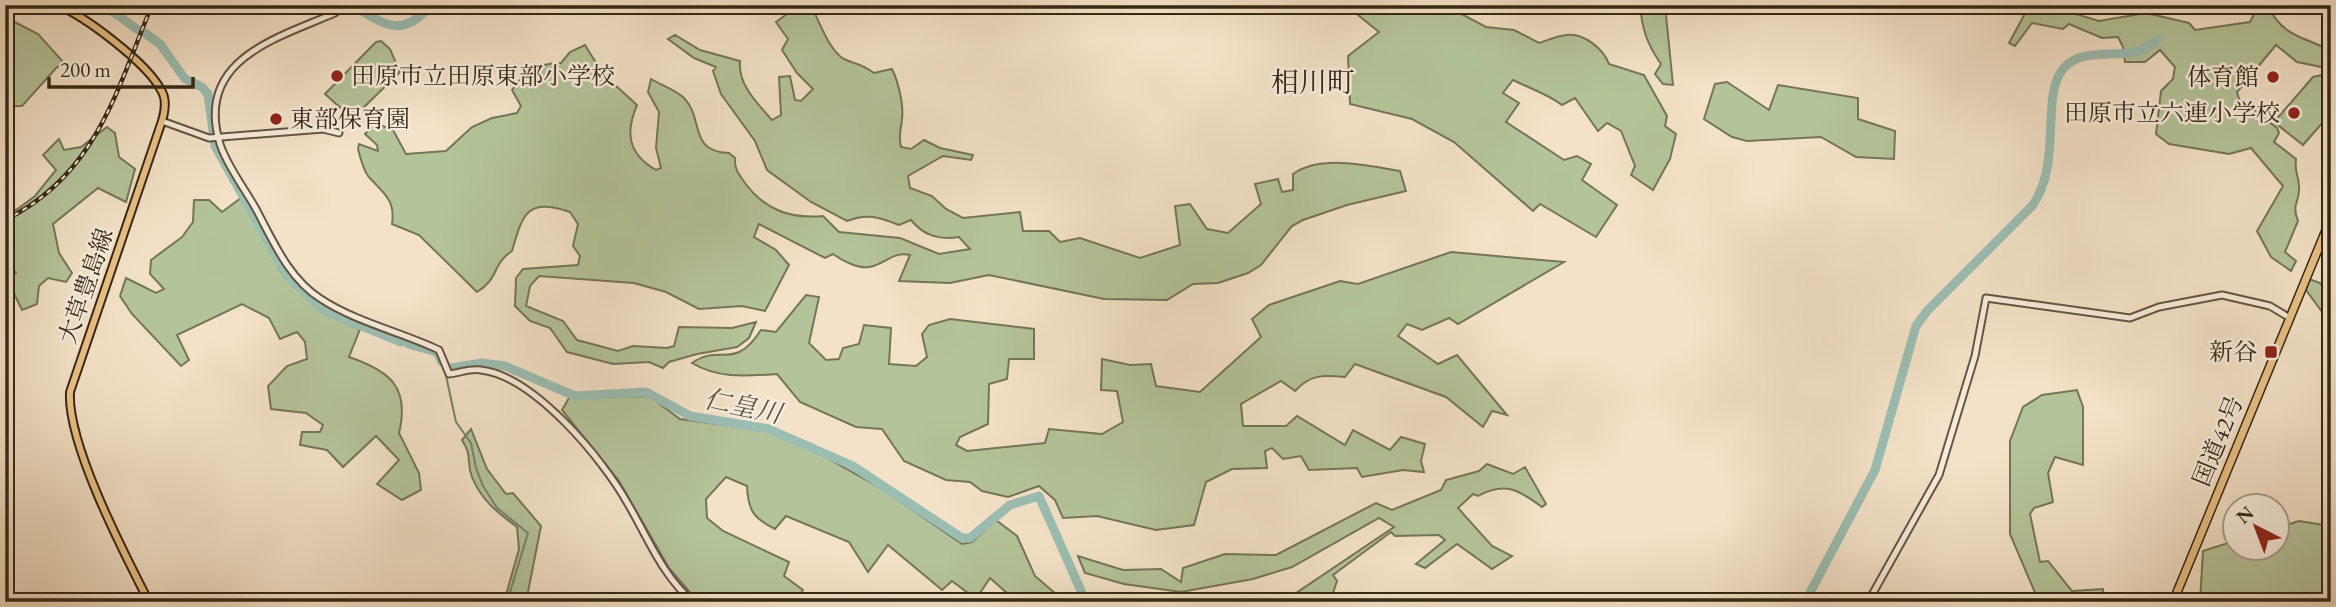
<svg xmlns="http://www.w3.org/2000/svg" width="2336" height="607" font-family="'EB Garamond','Noto Serif JP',serif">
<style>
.green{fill:#b4c49a;stroke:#747658;stroke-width:2}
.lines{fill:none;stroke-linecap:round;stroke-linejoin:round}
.stream{stroke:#728274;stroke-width:2}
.river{stroke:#9bbeb3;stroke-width:9}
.minor-casing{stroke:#645642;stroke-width:9}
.major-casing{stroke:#352816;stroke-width:10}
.highway-casing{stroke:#352816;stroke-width:10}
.minor{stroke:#f7ecdb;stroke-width:5}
.major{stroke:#eac184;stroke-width:6}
.highway{stroke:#eac184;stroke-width:7}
.rail-casing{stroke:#352816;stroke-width:4.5}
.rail{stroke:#f7ecdb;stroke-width:2;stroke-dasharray:5;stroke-linecap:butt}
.poi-dot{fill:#8f2418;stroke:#f7ecdb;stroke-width:2.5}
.labels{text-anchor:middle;stroke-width:5;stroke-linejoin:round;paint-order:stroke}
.poi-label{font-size:24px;fill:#352816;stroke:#f7ecdb;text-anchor:end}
.street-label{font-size:24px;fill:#352816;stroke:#f7ecdb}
.water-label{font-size:26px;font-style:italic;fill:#545545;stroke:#f7ecdb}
.quarter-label{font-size:28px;fill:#352816;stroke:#f7ecdb}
</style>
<rect width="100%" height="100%" fill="#f3e2c7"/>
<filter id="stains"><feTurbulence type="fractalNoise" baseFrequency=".00286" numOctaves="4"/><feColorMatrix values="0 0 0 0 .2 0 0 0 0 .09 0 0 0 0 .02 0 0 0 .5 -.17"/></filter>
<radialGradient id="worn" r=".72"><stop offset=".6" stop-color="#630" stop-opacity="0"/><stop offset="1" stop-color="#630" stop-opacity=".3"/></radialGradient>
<g class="green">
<path d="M1357,5H1452L1450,8L1486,27L1514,30L1539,43C1548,40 1557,36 1566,35C1584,32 1604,50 1609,64L1644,75L1667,116L1665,126L1676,134L1670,159L1653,190L1631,175L1635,166L1621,131L1607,123L1598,131L1575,98L1562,105C1546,93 1531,89 1513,80L1503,93L1519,103L1506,122L1564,160L1577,156L1591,164L1582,180L1617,205L1596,237L1540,204L1533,211L1454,142L1412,119L1350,104L1348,56L1379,32L1358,15Z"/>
<path d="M1640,5H1665L1673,85L1663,84L1655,74L1661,64C1647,44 1642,29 1640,5Z"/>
<path d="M2034,5H2046L2099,21L2146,13L2189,23L2195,30L2250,22L2257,8L2255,5H2267C2285,39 2302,35 2331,51V69L2297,62L2276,45L2237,92L2239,99L2277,128L2279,133L2274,142L2296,159C2294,173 2299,175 2299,187C2300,203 2291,203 2298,221L2285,252L2296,261L2291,271L2271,257L2257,231L2283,186L2251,148L2229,154L2169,144L2156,134L2161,91L2173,79L2175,67L2160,50L2145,62H2125L2123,47L2118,37L2102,38L2069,24L2063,29L2032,23L2015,46L2009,43L2028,8Z"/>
<path d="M811,6C819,20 829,51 844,59C856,65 859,62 874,73L892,69C898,81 904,105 902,119C901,130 898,135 901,147L911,149L924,140L940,148L973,155L971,160L943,156L908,176L910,188L932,196L946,209L963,218L1020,212L1023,231H1049L1060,242L1080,238L1140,258L1180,245L1175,206L1190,204L1207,229L1228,233L1261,204L1255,184L1278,179L1282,192L1293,190V174C1322,154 1367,166 1400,171L1406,191L1347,205L1303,220L1292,226L1261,265L1248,273L1218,283L1193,284L1167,300L1104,299L989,275L950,283L899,281L910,255C892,251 885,265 869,267C858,269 841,260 833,254L825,258L759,224L754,237L776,250L789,265L765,311L742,306L699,309L666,292L634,283L539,276L530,286L526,306L563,321L577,340L618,351L633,346L667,348L674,346L679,327L732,328L756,322L749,338L737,347L697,354L669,362L663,368L649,362L613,364L567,352L550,328L530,321L515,306L516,278L523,269L578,265L580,256L573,246L578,224L570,212C527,198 523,213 512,251C492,264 499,279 477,292L419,235L392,224C396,199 382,192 368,176C363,169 360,157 358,149L359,144L378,151L377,145L365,134L375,123L393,130L406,154L446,151L472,127L492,118L517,113L521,106L512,90C523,73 541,62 561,63L570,52L585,45L603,74L637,105C625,133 628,154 656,170L661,168L656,148L659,112L648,92L651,79C661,85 676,90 684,98C704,118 688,152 729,153L735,158C734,169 739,174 745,183C765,210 790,219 823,216L839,232L900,238L939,254L970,249L959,237C939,240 924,236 911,220L899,225C879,217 867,213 847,221L811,202L767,170L755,141L721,94L713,71L716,67L694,58L668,39L675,35L700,50L740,61C738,85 757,103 772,120L781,115L779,77L790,76L795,100L801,101L813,89L797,73L782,50L788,39L776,22L794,9Z"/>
<polygon points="5,17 38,34 65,64 57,67 22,106 5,106"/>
<polygon points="381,41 390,49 400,72 359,112 346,113 325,94 376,42"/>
<polygon points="2322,75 2331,79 2331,113 2303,145 2274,122 2313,77"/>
<polygon points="1727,82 1769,110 1778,85 1858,98 1858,119 1895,131 1894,159 1856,157 1821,137 1747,141 1732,137 1704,119 1715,84"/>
<polygon points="107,127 115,133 119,157 135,169 126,202 98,188 53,224 59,253 72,273 66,282 48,278 39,286 37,304 22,310 7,279 16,273 5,258 5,205 16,210 35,196 56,170 43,155 59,139 64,150 81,147"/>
<path d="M241,198L284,277L321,312L360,329L349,357C390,371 410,387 399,433L419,473L421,490L402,500L377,484L399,460L376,436L343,467L327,450L300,445L302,432H320L323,425L306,413L271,409L268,386L287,366L307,359L305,342L297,332L280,339L269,318L242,304L177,335L189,360L181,366L132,314L120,296L126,278L156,293L164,289L150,274L151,260L182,237L193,222L194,200H209L222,212Z"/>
<path d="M1451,252L1564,262L1458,324L1449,318L1422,330L1407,324L1398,336L1438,364L1457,355L1507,415L1492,411L1483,427L1446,397L1355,364L1345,377C1324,375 1310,374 1295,391L1281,381L1241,404L1243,426H1286L1297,416L1345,445L1353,430L1390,450L1401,437L1425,444L1421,461L1424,472L1403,470L1362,477L1357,468L1309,470L1301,456L1283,459L1272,448L1265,451L1267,468L1232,469L1206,482L1194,525L1156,530L1097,516L1063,518L1055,500L1039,486L1008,497L982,491L970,482L946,480L904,461L882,429L856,427L800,402L777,374C746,376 719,379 692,363C720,343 734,372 761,330L776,332L806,295L819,297L809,343L826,360L839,359L843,348L859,344L864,325L891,328L889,364L916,366L927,357L922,334L929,325L950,319L1034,329V359H1009L1007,379L989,384L988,424L960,437L956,445L967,451L1045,443L1049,429L1102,434L1123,422L1117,391L1101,390L1102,359L1130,365L1151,364L1156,386L1200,392L1261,337L1252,319L1269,305L1340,281L1358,284Z"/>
<polygon points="2309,279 2320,283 2331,295 2331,324 2306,290"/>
<polygon points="2077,390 2083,407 2083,465 2055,457 2048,473 2053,502 2034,508 2030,514 2040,562 2048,561 2072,591 2103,589 2104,602 2039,602 2010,534 2010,441 2023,407 2042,395"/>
<path d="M649,396L680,419L768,431L818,453L884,490L962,544L972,542L996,520L1017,536L1035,576L1056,594L1058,602H1017L990,578L976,599L952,581L942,590L888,545L868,572L849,542L786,516L775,529C753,518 748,510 747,486L726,477L706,499L707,518L723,531L789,562L784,576L803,590L794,602H698L669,568L619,481L562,410L569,398Z"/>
<path d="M471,429L487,469L506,494L513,493L541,526L526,602H504L519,549L517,527C498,513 481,500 472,477C466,462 473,457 462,440Z"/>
<path d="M1487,464L1513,474L1525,467L1546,504L1542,507C1519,490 1505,481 1478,496L1473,494L1458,508L1492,546L1512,556L1492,569L1457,544L1425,568L1416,564L1445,540L1439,535L1395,536L1391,532L1333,575L1337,581L1331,599L1341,602H1273L1287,599L1394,527L1379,518L1292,567L1253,579L1181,592L1124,584L1085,573L1078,556L1123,570L1161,569L1181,582L1183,568L1225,554L1276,555L1376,503L1392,510L1441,490L1446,480L1479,471Z"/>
<polygon points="2299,521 2331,526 2331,602 2200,602 2203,551 2234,541 2234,548 2276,548 2277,528"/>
</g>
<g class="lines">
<polyline class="stream" points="445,371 456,422 471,443 476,468 483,486 497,508 528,533 507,602"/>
<g class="river">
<polyline points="97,5 115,13 138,30"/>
<path d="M351,5C385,24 401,40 431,5"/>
<polyline points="145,33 160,44 185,79 202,87 208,94 215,146 287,275 323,310 401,342"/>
<polyline points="408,344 437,352 442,362"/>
<polyline points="451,368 482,363 505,366 575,396 646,392 690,416 769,429 853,466 962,538 970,538 1010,505 1039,496 1086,602"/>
<path d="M1805,602L1875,470L1916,326L1927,311L2032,206C2063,163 2040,97 2063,69C2086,41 2133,67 2158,39"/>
</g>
<defs>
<g id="minor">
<path d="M344,5L335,13C278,38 194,59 220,144C227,166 245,189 256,209C273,241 289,279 321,299C356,322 401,332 439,350L449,374C459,373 471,368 481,370C534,376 603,459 628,504C648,538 662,575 693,602"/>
<polyline points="162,121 209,138 323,129 339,133"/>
<polyline points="1868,602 1939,475 1975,356 1986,298 2130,318 2159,307 2222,295 2270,306 2290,318"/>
</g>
<path id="major" d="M57,5C85,16 147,63 161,90C167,99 165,111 162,121L70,392C67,444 124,553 149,602"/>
<polyline id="highway" points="2173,602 2331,218"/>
</defs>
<use href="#minor" class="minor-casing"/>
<use href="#major" class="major-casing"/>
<use href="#highway" class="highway-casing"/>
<use href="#minor" class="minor"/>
<use href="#major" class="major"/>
<use href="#highway" class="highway"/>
<defs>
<path id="rail" d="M5,220C96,175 116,92 152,5"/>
</defs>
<use href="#rail" class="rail-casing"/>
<use href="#rail" class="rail"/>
</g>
<g class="poi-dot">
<circle cx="337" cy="76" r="7"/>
<circle cx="2273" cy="77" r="7"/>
<circle cx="2294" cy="113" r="7"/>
<circle cx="276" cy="119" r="7"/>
<rect x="2264" y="345" width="14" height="14" rx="3.5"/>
</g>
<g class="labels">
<g class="poi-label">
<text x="351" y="84" text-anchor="start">田原市立田原東部小学校</text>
<text x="2259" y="85">体育館</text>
<text x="2280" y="121">田原市立六連小学校</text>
<text x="290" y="127" text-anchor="start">東部保育園</text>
<text x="2257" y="360">新谷</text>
</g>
<g class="street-label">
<text transform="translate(86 286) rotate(-71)" y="8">大草豊島線</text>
<text transform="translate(2218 441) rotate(-68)" y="8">国道42号</text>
</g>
<g class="water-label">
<text transform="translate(743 406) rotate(12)" y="9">仁皇川</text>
</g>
<g class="quarter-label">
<text x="1313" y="92">相川町</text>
</g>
</g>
<rect width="2336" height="607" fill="none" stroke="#f3e2c7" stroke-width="28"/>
<rect x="7" y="7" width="2322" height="593" fill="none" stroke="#352816" stroke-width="3.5"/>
<rect x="14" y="14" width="2308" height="579" fill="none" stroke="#352816" stroke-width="2"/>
<g transform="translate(2256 527) rotate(318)"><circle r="33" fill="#f7ecdb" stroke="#a99e8c" stroke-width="2"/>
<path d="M0-5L12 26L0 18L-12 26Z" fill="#8f2418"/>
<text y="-10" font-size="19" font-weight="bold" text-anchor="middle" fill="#352816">N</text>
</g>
<path d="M49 77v10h144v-10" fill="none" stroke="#352816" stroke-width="3.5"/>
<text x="60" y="77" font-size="21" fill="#352816" stroke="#f7ecdb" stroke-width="5" paint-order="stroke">200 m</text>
<rect width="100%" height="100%" filter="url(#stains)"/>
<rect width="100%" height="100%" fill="url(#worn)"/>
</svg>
